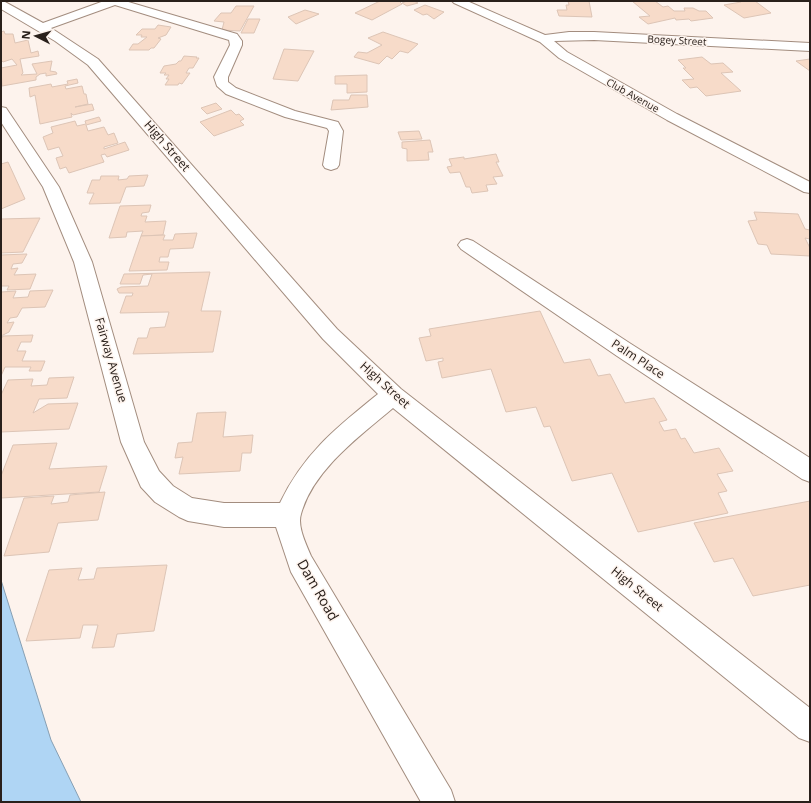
<svg xmlns="http://www.w3.org/2000/svg" width="811" height="803" font-family="'Open Sans',sans-serif">
<style>
.water{fill:#afd5f4;stroke:#879fb3}
.building{fill:#f7dbc9;stroke:#ddc5b6}
.lines{fill:none;stroke-linecap:round;stroke-linejoin:round}
.street-casing{stroke:#a38d7f;stroke-width:2}
.street{fill:#fff;fill-rule:evenodd}
.labels{text-anchor:middle;stroke-width:3;stroke-linejoin:round;paint-order:stroke}
.far-street-label{font-size:10px;fill:#29201b;stroke:#fdf3ed}
.street-label{font-size:12px;fill:#29201b;stroke:#fdf3ed}
.near-street-label{font-size:14px;fill:#29201b;stroke:#fdf3ed}
</style>
<rect width="100%" height="100%" fill="#fdf3ed"/>
<polygon class="water" points="1,580 51,740 81,802 1,802"/>
<g class="building">
<polygon points="380,1 399,1 402,4 372,20 355,13"/>
<polygon points="407,1 414,1 418,3 407,6 402,3"/>
<polygon points="568,1 589,1 592,17 559,16 557,10 567,10 566,5 569,5"/>
<polygon points="632,1 655,1 663,7 668,6 674,11 685,11 684,8 693,8 699,11 706,11 713,18 691,21 689,19 676,20 675,18 648,24 639,17 650,16"/>
<polygon points="740,1 755,1 771,13 744,18 724,5 741,2"/>
<polygon points="425,5 444,12 434,19 427,14 423,15 414,10"/>
<polygon points="236,6 254,6 240,31 222,30 224,22 214,21 221,13 231,13"/>
<polygon points="305,10 319,14 296,24 288,17"/>
<polygon points="248,19 260,19 254,33 241,33"/>
<polygon points="158,25 171,27 166,35 158,38 161,39 154,48 151,48 149,50 129,50 133,44 138,44 147,37 141,37 142,35 136,35 142,29 155,29"/>
<polygon points="4,31 5,34 13,34 15,43 28,40 31,53 38,51 39,56 20,59 23,73 21,75 37,74 32,64 52,61 50,71 56,72 57,74 46,76 46,73 40,74 36,77 36,80 2,86 1,68 17,65 12,59 3,62 1,60 1,32"/>
<polygon points="383,32 418,44 408,53 400,51 392,59 387,56 379,64 354,57 358,52 367,53 382,45 368,38"/>
<polygon points="284,49 314,51 298,81 273,79"/>
<polygon points="184,56 197,57 196,58 199,58 193,68 189,68 186,73 190,73 182,84 179,83 178,85 165,85 169,79 166,79 169,75 164,75 166,73 160,73 164,66 176,64 179,61 181,61"/>
<polygon points="702,57 711,64 723,63 733,72 721,73 741,91 706,96 697,87 690,88 682,80 694,79 683,68 686,68 678,60"/>
<polygon points="810,59 810,71 796,61"/>
<polygon points="367,75 367,92 347,93 347,84 335,84 335,76"/>
<polygon points="77,79 78,83 65,86 66,89 82,86 84,94 86,94 88,104 75,107 92,104 94,110 73,115 71,113 72,117 40,124 35,95 30,97 29,88 51,84 52,87 68,84 67,81"/>
<polygon points="351,95 367,95 368,107 331,110 333,100 349,100"/>
<polygon points="216,103 222,109 207,114 201,108"/>
<polygon points="231,110 236,115 239,114 244,119 240,121 244,125 214,136 200,122"/>
<polygon points="99,117 101,121 86,125 88,131 104,127 108,135 114,133 118,143 104,147 104,149 125,142 129,150 107,157 105,154 101,155 104,162 69,173 66,167 60,169 56,158 63,156 59,147 48,150 43,137 53,133 51,127 75,121 77,126 86,124 85,121"/>
<polygon points="419,131 422,139 401,140 398,132"/>
<polygon points="430,140 433,152 428,152 429,160 407,161 407,149 402,148 402,142"/>
<polygon points="496,154 499,162 496,162 503,176 493,177 497,184 486,185 488,191 472,193 470,187 466,187 460,172 450,173 447,167 452,166 449,159 464,157 464,159"/>
<polygon points="8,162 25,199 1,209 1,164"/>
<polygon points="148,175 144,186 126,187 120,203 89,204 94,193 87,193 92,180 100,180 101,176 119,176 118,180 127,179 129,176"/>
<polygon points="151,205 149,212 142,213 141,216 147,216 145,222 166,221 163,235 141,236 143,231 127,232 126,237 109,238 120,206"/>
<polygon points="754,212 798,214 805,229 810,230 810,239 805,238 810,248 810,256 771,254 767,245 758,244 748,221 757,220"/>
<polygon points="40,218 23,252 1,253 1,219"/>
<polygon points="197,233 193,248 170,249 168,257 160,257 159,262 169,262 167,270 129,271 141,236 165,235 163,240 173,240 175,234"/>
<polygon points="27,254 22,263 13,264 11,269 18,268 14,275 36,274 30,289 7,290 9,286 1,286 1,255"/>
<polygon points="210,272 201,311 221,311 213,352 133,354 138,338 147,338 150,328 165,327 169,312 120,313 126,296 132,296 133,293 119,293 117,289 121,287 148,286 152,274 143,275 140,284 120,284 124,274"/>
<polygon points="53,290 45,307 22,308 17,317 10,318 7,323 14,322 9,332 1,336 1,292 16,291 13,298 28,297 30,291"/>
<polygon points="540,311 564,363 590,359 598,376 610,374 625,403 654,398 667,420 659,422 664,431 676,429 681,439 685,438 694,453 719,448 733,471 717,474 727,491 718,493 728,513 638,532 612,473 572,481 550,426 544,427 536,407 506,412 491,369 442,378 438,362 443,361 443,358 426,361 419,338 431,336 429,329"/>
<polygon points="33,335 31,342 21,342 17,351 26,351 22,361 45,361 41,371 29,371 31,367 5,367 1,376 1,339 3,336"/>
<polygon points="74,377 67,398 39,399 33,413 48,404 78,403 69,429 1,432 1,395 8,380 33,379 31,386 47,385 49,378"/>
<polygon points="226,412 223,437 253,435 251,453 242,453 240,471 179,474 183,457 175,458 178,443 192,442 197,413"/>
<polygon points="57,443 49,469 107,466 99,492 1,498 1,476 13,445"/>
<polygon points="105,492 98,520 58,523 49,552 4,556 24,498 54,496 51,504 68,502 70,495"/>
<polygon points="810,501 810,585 753,596 733,558 714,562 694,523"/>
<polygon points="167,565 154,631 117,634 114,647 92,648 98,625 83,625 80,638 26,641 49,570 82,568 78,580 94,579 97,568"/>
</g>
<g class="lines">
<defs>
<g id="street">
<path d="M1,1L5,2L43,23L104,1H125L237,34L242,41V45L228,77V82L236,88L295,111L338,122L343,131L339,165L337,168L331,170L325,168L323,165L329,131L327,128L285,117L226,94L217,86L214,77L230,45L229,40L115,5L51,28L98,59L337,329L401,389L810,708V742L799,738L393,408C360,436 313,470 301,514C297,526 306,544 311,556L451,790L455,802H421L291,572L276,527H224L188,521L179,517L155,502L141,487L121,442L74,262L43,187L1,122V107L6,108L59,187L92,262L144,442L159,471L173,486L192,498L224,503H280C304,453 336,428 378,394L323,339L88,65L55,41L1,9Z"/>
<polygon points="452,1 467,1 545,35 569,32 594,32 810,43 810,51 594,40 554,41 567,52 677,114 810,182 810,193 804,192 667,120 559,58 540,42 454,3"/>
<polygon points="467,239 473,241 631,344 810,458 810,482 802,479 617,356 461,249 458,245 461,241"/>
</g>
</defs>
<use href="#street" class="street-casing"/>
<use href="#street" class="street"/>
</g>
<g class="labels">
<g class="far-street-label">
<text transform="translate(677 40) rotate(3)" y="4">Bogey Street</text>
<text transform="translate(633 95) rotate(29)" y="4">Club Avenue</text>
</g>
<g class="street-label">
<text transform="translate(167 146) rotate(49)" y="4">High Street</text>
<text transform="translate(638 359) rotate(33)" y="4">Palm Place</text>
<text transform="translate(111 360) rotate(74)" y="4">Fairway Avenue</text>
<text transform="translate(385 385) rotate(42)" y="4">High Street</text>
<text transform="translate(637 589) rotate(39)" y="4">High Street</text>
</g>
<g class="near-street-label">
<text transform="translate(318 590) rotate(60)" y="5">Dam Road</text>
</g>
</g>
<rect width="811" height="803" fill="none" stroke="#29201b" stroke-width="4"/>
<g transform="translate(36 36) rotate(276)" stroke="#fdf3ed" stroke-width="3" paint-order="stroke">
<path d="M0-3L7 15L0 10L-7 15Z" fill="#29201b"/>
<text y="-6" font-size="11" font-weight="bold" text-anchor="middle" fill="#29201b">N</text>
</g>
</svg>
